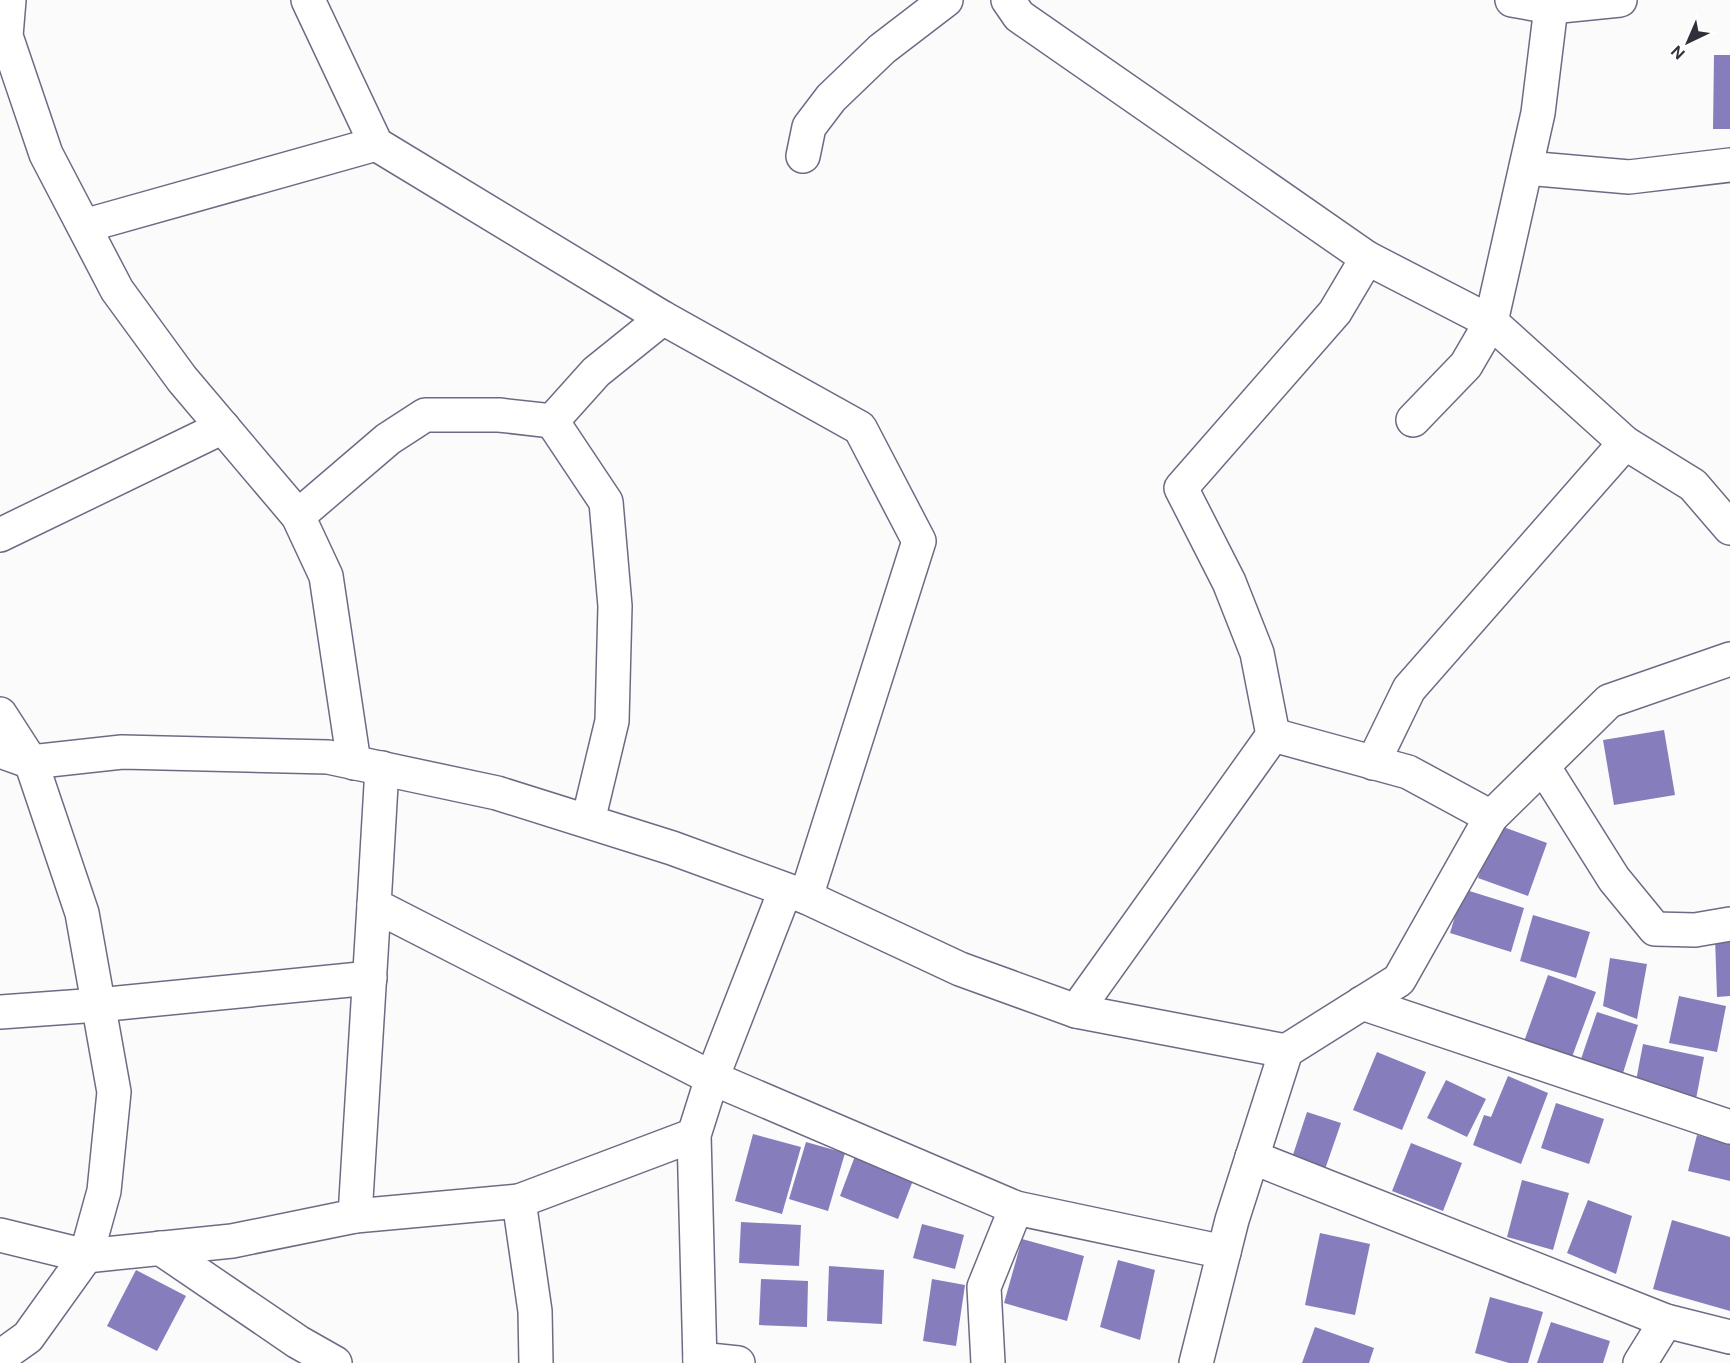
<svg xmlns="http://www.w3.org/2000/svg" width="1730" height="1363" font-family="'DM Sans',sans-serif">
<style>
.building{fill:#867ebc}
.lines{fill:none;stroke-linecap:round;stroke-linejoin:round}
.minor-casing{stroke:#6d6b84;stroke-width:36}
.minor{stroke:#fff;stroke-width:33}
</style>
<rect width="100%" height="100%" fill="#fbfbfb"/>
<g class="building">
<polygon points="1714,55 1730,55 1730,129 1713,129"/>
<polygon points="1664,730 1675,795 1614,805 1603,740"/>
<polygon points="1498,825 1547,843 1528,896 1478,878"/>
<polygon points="1463,889 1524,908 1511,952 1450,933"/>
<polygon points="1533,915 1590,932 1576,978 1520,961"/>
<polygon points="1715,937 1730,937 1730,996 1717,997"/>
<polygon points="1610,958 1647,964 1637,1019 1603,1006"/>
<polygon points="1548,975 1596,992 1569,1065 1522,1047"/>
<polygon points="1679,996 1726,1006 1717,1052 1669,1043"/>
<polygon points="1597,1012 1638,1025 1623,1073 1581,1059"/>
<polygon points="1643,1044 1704,1057 1696,1099 1635,1086"/>
<polygon points="1377,1052 1426,1072 1402,1130 1353,1110"/>
<polygon points="1508,1076 1548,1093 1521,1164 1473,1145 1484,1115 1491,1117"/>
<polygon points="1446,1080 1486,1099 1467,1137 1427,1118"/>
<polygon points="1556,1103 1604,1119 1589,1164 1541,1148"/>
<polygon points="1307,1112 1341,1123 1322,1178 1289,1167"/>
<polygon points="753,1134 801,1147 782,1214 735,1201"/>
<polygon points="1697,1135 1730,1144 1730,1181 1688,1171"/>
<polygon points="806,1142 845,1153 828,1211 789,1199"/>
<polygon points="1411,1143 1462,1163 1443,1211 1392,1191"/>
<polygon points="855,1156 914,1178 898,1219 840,1196"/>
<polygon points="1522,1180 1569,1193 1553,1250 1507,1237"/>
<polygon points="1588,1200 1632,1216 1616,1274 1567,1253"/>
<polygon points="1672,1220 1730,1237 1730,1311 1653,1289"/>
<polygon points="741,1222 801,1225 799,1266 739,1263"/>
<polygon points="922,1224 964,1235 955,1269 913,1258"/>
<polygon points="1320,1233 1370,1244 1355,1315 1305,1305"/>
<polygon points="1022,1239 1084,1256 1067,1321 1004,1303"/>
<polygon points="1118,1260 1155,1270 1140,1340 1100,1327"/>
<polygon points="829,1266 884,1270 882,1324 827,1321"/>
<polygon points="136,1270 186,1296 157,1351 107,1326"/>
<polygon points="761,1279 808,1281 807,1327 759,1325"/>
<polygon points="932,1279 965,1285 956,1346 923,1341"/>
<polygon points="1490,1297 1543,1312 1528,1363 1509,1363 1475,1353"/>
<polygon points="1551,1322 1610,1341 1603,1363 1537,1363"/>
<polygon points="1315,1327 1374,1348 1369,1363 1302,1363"/>
</g>
<g class="lines">
<defs>
<g id="minor">
<polyline points="9,0 6,36 46,154 117,290 182,379 298,516 326,576 354,763"/>
<polyline points="308,0 376,144 663,318 860,428 919,541 806,897"/>
<polyline points="1008,0 1019,16 1367,258 1335,312 1181,488 1229,582 1257,653 1273,735"/>
<polyline points="1512,0 1551,7 1620,0"/>
<polyline points="803,156 809,127 831,98 882,49 946,0"/>
<polyline points="1526,168 1629,177 1730,165"/>
<polyline points="84,226 376,144"/>
<polyline points="1367,258 1491,322 1625,443 1693,485 1730,528"/>
<polyline points="1413,420 1466,365 1491,322 1538,113 1551,7"/>
<polyline points="298,516 388,439 425,415 499,415 552,421"/>
<polyline points="0,535 223,427"/>
<polyline points="0,714 31,762 82,913 114,1092 104,1191 86,1256 28,1337 0,1357"/>
<polyline points="0,751 31,762 122,752 328,757 497,793 672,848 806,897 960,969 1076,1011 1286,1051"/>
<polyline points="1373,763 1409,689 1625,443"/>
<polyline points="1543,766 1614,879 1655,929 1695,930 1730,924"/>
<polyline points="382,768 374,905 712,1078 1016,1208 1224,1252"/>
<polyline points="588,821 612,721 615,606 606,502 552,421 596,372 663,318"/>
<polyline points="1362,1003 1730,1127"/>
<polyline points="1076,1011 1273,735 1408,772 1491,817"/>
<polyline points="0,1012 98,1005 370,978"/>
<polyline points="1252,1157 1666,1321 1730,1337"/>
<polyline points="519,1201 694,1135"/>
<polyline points="355,1216 519,1201 535,1311 536,1363"/>
<polyline points="0,1235 86,1256 232,1241 355,1216 374,905"/>
<polyline points="160,1248 298,1342 335,1363"/>
<polyline points="700,1359 738,1363"/>
<polyline points="700,1363 694,1135 712,1078 785,891"/>
<polyline points="988,1363 984,1287 1016,1208"/>
<polyline points="1196,1363 1232,1220 1286,1051 1399,980 1491,817 1609,701 1730,659"/>
<polyline points="1640,1363 1666,1321"/>
</g>
</defs>
<use href="#minor" class="minor-casing"/>
<use href="#minor" class="minor"/>
</g>
<g transform="translate(1688 42) rotate(224)" stroke="#ffffff" stroke-width="4.5" paint-order="stroke">
<path d="M0-4.5L10 22L0 15L-10 22Z" fill="#30303b"/>
<text y="-9" font-size="16" font-weight="bold" text-anchor="middle" fill="#30303b">N</text>
</g>
</svg>
